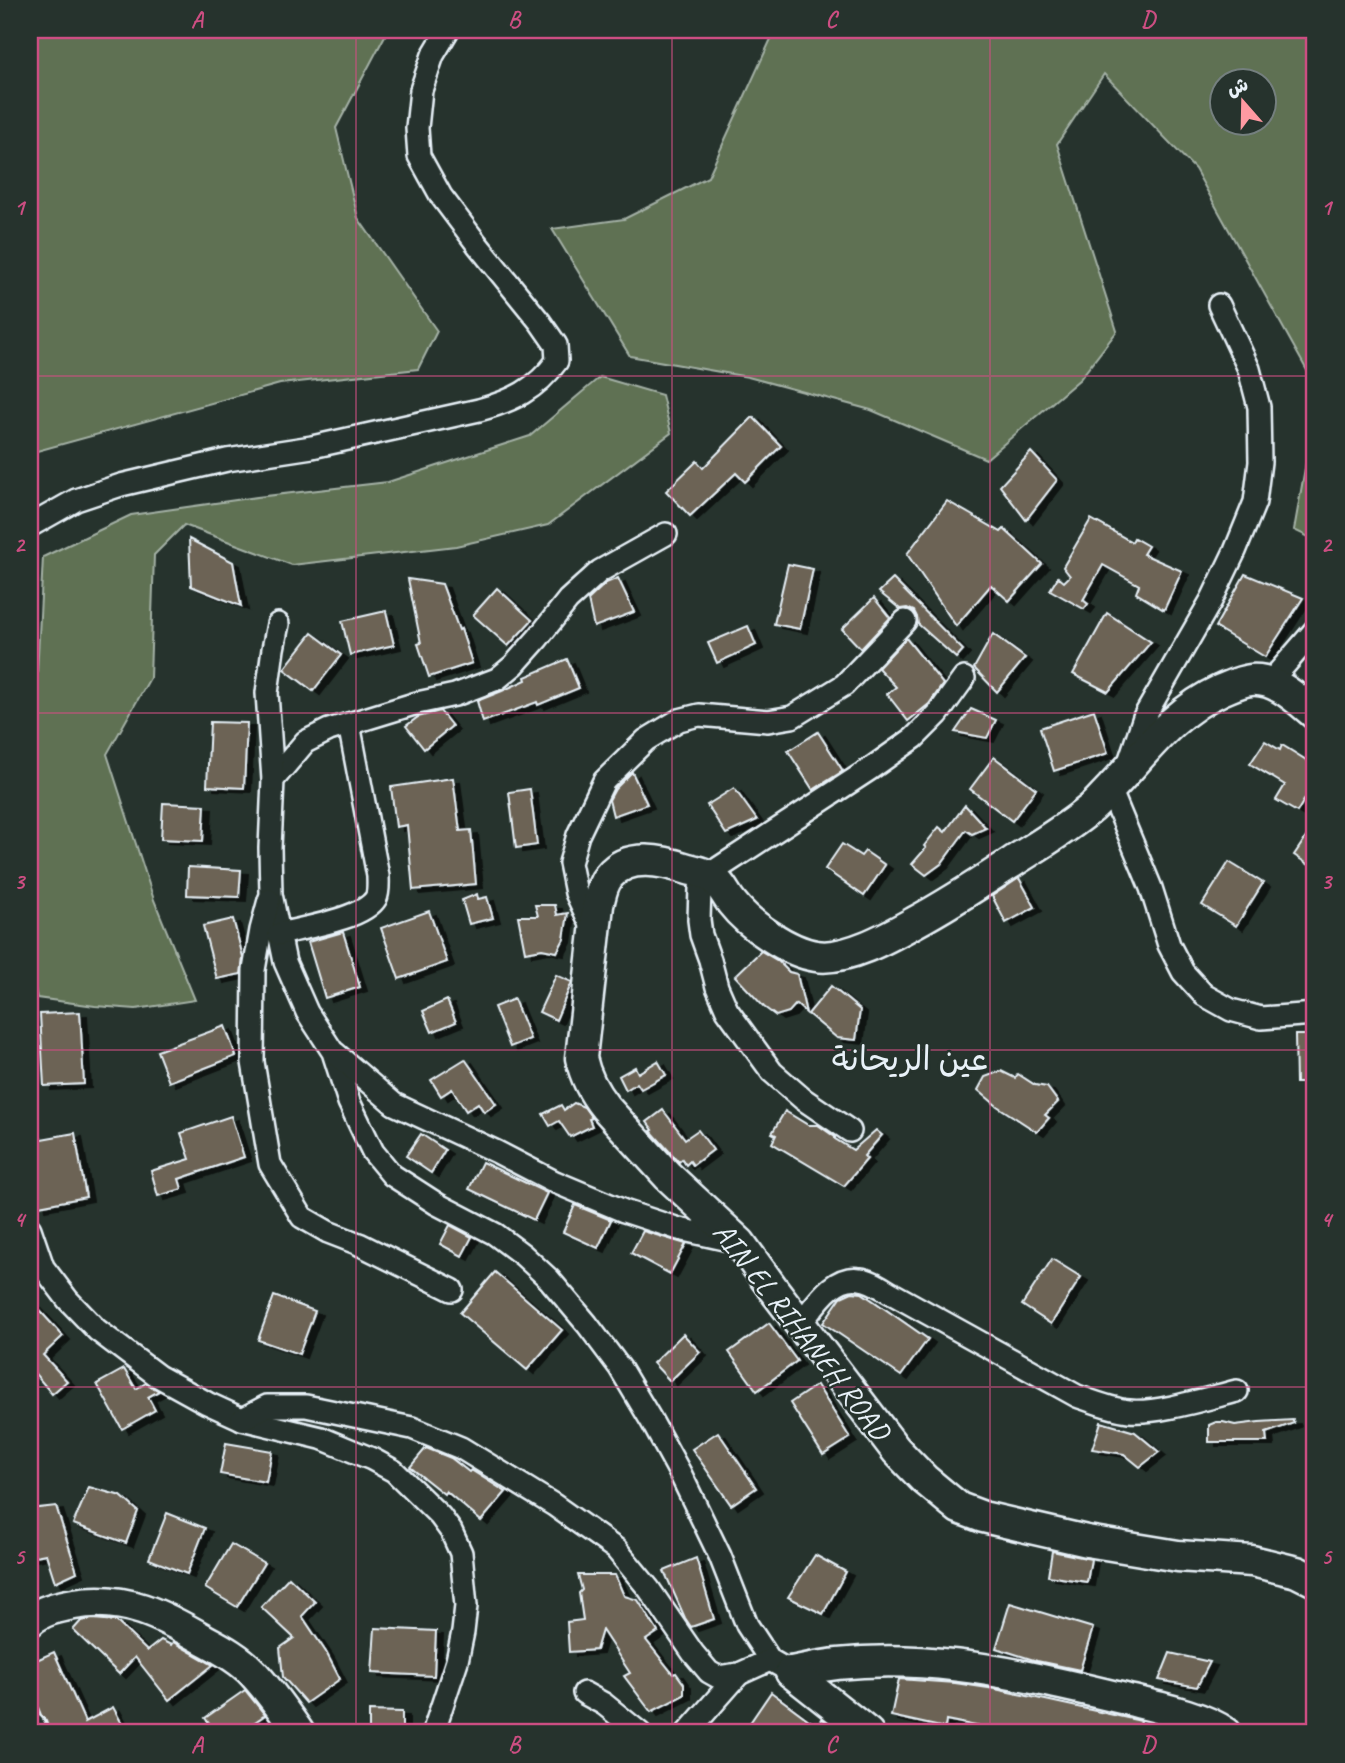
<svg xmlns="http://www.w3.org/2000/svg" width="1345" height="1763" font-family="Caveat,'Playpen Sans Arabic',sans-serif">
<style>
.green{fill:#5f7153;stroke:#a4b1a6;stroke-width:2;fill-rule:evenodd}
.building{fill:#6c6455;stroke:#e8f1f8;stroke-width:2;filter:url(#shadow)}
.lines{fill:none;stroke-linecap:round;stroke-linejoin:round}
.street-casing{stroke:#e8f1f8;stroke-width:26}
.secondary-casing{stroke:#e8f1f8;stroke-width:35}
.street{stroke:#26332d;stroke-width:21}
.secondary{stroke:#26332d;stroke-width:30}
.grid{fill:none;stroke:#cc4e82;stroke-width:2;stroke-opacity:0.55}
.labels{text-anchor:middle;stroke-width:5;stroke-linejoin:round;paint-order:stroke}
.street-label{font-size:30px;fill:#e8f1f8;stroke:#26332d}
.quarter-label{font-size:33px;fill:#e8f1f8;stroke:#26332d}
.neatline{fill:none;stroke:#cc4e82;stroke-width:2.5}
.grid-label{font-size:23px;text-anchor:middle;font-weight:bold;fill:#cc4e82}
</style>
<defs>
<filter id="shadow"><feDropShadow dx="7" dy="4" stdDeviation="0" flood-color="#0009"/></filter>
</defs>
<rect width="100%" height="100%" fill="#26332d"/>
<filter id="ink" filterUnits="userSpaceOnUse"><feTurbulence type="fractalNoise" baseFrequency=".0143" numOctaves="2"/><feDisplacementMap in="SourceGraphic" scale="14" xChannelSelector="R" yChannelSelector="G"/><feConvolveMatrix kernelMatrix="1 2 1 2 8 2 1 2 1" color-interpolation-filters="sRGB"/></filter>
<g filter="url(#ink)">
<g class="green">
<polygon points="30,30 388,30 336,128 358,218 437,331 418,369 280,384 30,453"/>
<path d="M775,30H1315V385L1195,169L1104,74L1057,144L1117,331L1080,379L986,459L871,410L748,377L630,356L552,229L624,219L708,177ZM1222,80H1264V122H1222Z"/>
<polygon points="600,377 662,395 671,433 548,525 456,546 292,565 184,525 154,555 150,678 107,754 154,900 195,1000 136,1009 95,1006 37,998 30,965 30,713 37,675 43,557 131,515 257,497 388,482 530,436"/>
<polygon points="1315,412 1315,540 1294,530"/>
</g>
<g class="building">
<polygon points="753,417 781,446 745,482 736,473 690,516 666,491 697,461 703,468"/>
<polygon points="1031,452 1057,480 1026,520 1000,486"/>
<polygon points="947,501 1001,532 1004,529 1042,564 1009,601 991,585 956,626 907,554"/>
<polygon points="1091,519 1132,542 1134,538 1148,546 1143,554 1182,571 1164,610 1136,593 1139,585 1103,565 1083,600 1088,604 1084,609 1050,590 1058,577 1064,582 1070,576 1063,567"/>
<polygon points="189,539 233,562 241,606 191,586"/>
<polygon points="788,564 813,569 800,629 774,624"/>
<polygon points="1245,574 1303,598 1265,657 1215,627"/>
<polygon points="618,578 634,612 594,627 588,600 606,583"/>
<polygon points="408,579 442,584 459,630 461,629 472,663 429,677 418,644 421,643"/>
<polygon points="893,579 963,650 956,658 918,624 917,617 914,611 907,608 900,609 879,592"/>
<polygon points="497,588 532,620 508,646 473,615"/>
<polygon points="874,598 890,618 861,649 842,629"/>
<polygon points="386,611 394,645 350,655 342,621"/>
<polygon points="1107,613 1151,642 1108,692 1073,674"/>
<polygon points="748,626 756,645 717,663 708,643"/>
<polygon points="312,633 341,655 313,691 284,669"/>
<polygon points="993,634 1025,658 997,692 974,668"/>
<polygon points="906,638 943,684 929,704 908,721 887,694 896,687 878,668"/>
<polygon points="567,659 579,688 538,705 537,702 483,722 477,701 502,691 526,680 525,677"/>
<polygon points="971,709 996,720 987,738 955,732"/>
<polygon points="1094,710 1108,753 1054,771 1040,728"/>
<polygon points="440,711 452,726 424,749 406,726 418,717"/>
<polygon points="210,722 247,723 244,788 207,786"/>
<polygon points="818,732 843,771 813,790 788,751"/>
<polygon points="1265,741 1280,750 1282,745 1311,763 1309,767 1315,771 1315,782 1297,812 1276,800 1285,785 1250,764"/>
<polygon points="994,757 1036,789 1012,821 970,789"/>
<polygon points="632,772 647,804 613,816 609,800 615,789"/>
<polygon points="453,778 460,831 471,830 476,884 413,890 407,825 396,827 391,787"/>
<polygon points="734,788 757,820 726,834 707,805"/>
<polygon points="530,789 537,845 516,848 509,792"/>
<polygon points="163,803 205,805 203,841 161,839"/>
<polygon points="965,805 986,828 972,834 966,830 941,864 926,875 912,864 926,848 924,846 939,827 945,832"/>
<polygon points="1315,824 1315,869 1294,855"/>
<polygon points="842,844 861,856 865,851 885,865 864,896 825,869"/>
<polygon points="1229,862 1263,883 1236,926 1202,905"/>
<polygon points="188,867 241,870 239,897 187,895"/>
<polygon points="1019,878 1035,907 1006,923 992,896"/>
<polygon points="477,894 478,899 487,897 493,918 469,924 462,900"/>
<polygon points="535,905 555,905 557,915 568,913 564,939 557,952 542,949 525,952 518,916 538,916"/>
<polygon points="429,911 447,962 399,979 381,928"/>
<polygon points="233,919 243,957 241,974 217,979 203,926"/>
<polygon points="343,932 360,987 325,998 308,942"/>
<polygon points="761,951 778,961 789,972 797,974 806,1013 796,1004 789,1012 776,1016 764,1007 735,976"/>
<polygon points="556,975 572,982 556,1020 539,1012"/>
<polygon points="831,986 860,1010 856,1040 837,1038 808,1014"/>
<polygon points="514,999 530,1039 510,1047 494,1007"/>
<polygon points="447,1000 456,1022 432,1032 423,1011"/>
<polygon points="80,1012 84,1084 44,1086 40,1014"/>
<polygon points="225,1026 236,1056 169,1082 157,1051"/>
<polygon points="1295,1035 1315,1035 1315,1083 1296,1083"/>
<polygon points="465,1059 496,1104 484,1112 478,1103 466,1111 452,1089 441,1096 431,1080"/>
<polygon points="658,1061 666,1075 641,1089 637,1083 626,1090 619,1076 635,1067 638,1073"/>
<polygon points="1001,1071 1015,1078 1018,1074 1035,1085 1047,1087 1058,1102 1045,1115 1049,1118 1037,1132 997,1106 978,1090 985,1077"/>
<polygon points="574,1103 584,1107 592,1118 589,1119 592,1126 570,1137 559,1121 550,1126 543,1114 561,1105 564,1110"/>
<polygon points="663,1110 685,1139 698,1130 713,1150 693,1165 690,1161 686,1165 682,1159 679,1162 651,1131 653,1130 647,1122"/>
<polygon points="785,1111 808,1125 818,1125 835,1137 835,1139 853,1150 876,1130 882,1135 864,1156 867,1159 844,1186 772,1143 776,1135 772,1133"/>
<polygon points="231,1116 244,1157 179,1179 182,1189 158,1196 151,1171 190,1159 181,1133"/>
<polygon points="75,1133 86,1197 39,1206 30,1154 30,1141"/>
<polygon points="421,1134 445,1150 431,1173 406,1156"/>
<polygon points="482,1162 547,1193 534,1220 469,1189"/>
<polygon points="575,1205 611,1220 598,1248 563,1232"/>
<polygon points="450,1225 472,1237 462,1256 440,1244"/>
<polygon points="643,1231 686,1244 670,1274 631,1253"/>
<polygon points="1052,1259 1081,1277 1051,1324 1022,1305"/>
<polygon points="495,1272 562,1330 527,1370 460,1313"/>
<polygon points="852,1292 862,1293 928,1339 901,1376 823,1323 841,1297"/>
<polygon points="274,1296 315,1311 299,1354 258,1340"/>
<polygon points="30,1300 63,1336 43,1355 67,1381 52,1394 30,1368"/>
<polygon points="769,1323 797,1361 757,1391 729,1352"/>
<polygon points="683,1334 700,1352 670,1381 653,1363"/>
<polygon points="124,1369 136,1389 146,1383 159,1391 148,1397 155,1410 122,1429 97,1384"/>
<polygon points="817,1385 850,1438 823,1455 790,1403"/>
<polygon points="1293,1420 1294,1423 1266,1433 1267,1442 1209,1442 1209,1425 1216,1422 1223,1422 1235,1425 1259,1422"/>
<polygon points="1101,1422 1135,1432 1159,1452 1140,1467 1124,1454 1092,1449"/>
<polygon points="718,1432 756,1488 731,1505 692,1449"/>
<polygon points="226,1443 272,1451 266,1482 220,1474"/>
<polygon points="426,1448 451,1458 469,1472 471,1470 506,1492 481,1521 446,1491 444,1494 410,1467"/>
<polygon points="89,1487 121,1496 138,1511 126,1543 73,1524"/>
<polygon points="56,1506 77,1572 55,1582 46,1554 30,1557 30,1509"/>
<polygon points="167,1513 205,1528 187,1574 149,1559"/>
<polygon points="231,1544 264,1563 237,1607 205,1588"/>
<polygon points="1052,1551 1091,1559 1087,1582 1048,1576"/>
<polygon points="815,1555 846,1572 823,1614 788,1597"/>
<polygon points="696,1558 714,1619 691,1627 685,1618 664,1571"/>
<polygon points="578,1575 615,1575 624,1596 638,1600 658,1632 646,1640 673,1674 676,1673 684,1684 684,1695 651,1712 624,1676 630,1673 602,1630 596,1650 569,1652 567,1622 583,1620 579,1593 582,1590"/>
<polygon points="289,1577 315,1602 302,1616 326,1652 340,1679 306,1703 283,1677 280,1648 294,1638 261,1607"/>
<polygon points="1010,1603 1093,1628 1080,1670 1037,1661 996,1648"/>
<polygon points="93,1619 116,1621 147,1651 161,1640 171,1645 173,1642 213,1665 169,1700 135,1657 119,1674 73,1630 81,1621"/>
<polygon points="375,1628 436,1631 434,1676 372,1673"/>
<polygon points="54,1652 85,1722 113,1707 127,1733 50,1733 46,1721 41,1715 30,1688 30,1663"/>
<polygon points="1170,1653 1210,1662 1197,1687 1159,1680"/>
<polygon points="899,1679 955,1683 995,1689 1141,1721 1137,1733 1089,1733 1067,1726 1065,1733 1022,1733 1007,1730 1006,1732 946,1720 945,1728 891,1716"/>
<polygon points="245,1690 265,1715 239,1733 216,1733 205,1718"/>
<polygon points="771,1692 817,1726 822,1719 840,1733 743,1733"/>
<polygon points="369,1711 402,1712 402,1733 369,1733"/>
</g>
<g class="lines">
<defs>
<g id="street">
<path d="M30,526L76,500L121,485L227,460L312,447L479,410C512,401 536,390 557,361L556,345L540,322L477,244L441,196L419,156L417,128L421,90L433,55L448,30"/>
<polyline points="666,534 600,571 568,600 538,638 514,665 497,679 455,695 417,703 329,730 305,742 273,780 270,848 271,894 285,962 307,1012 333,1052 349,1102 373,1152 392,1175 437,1204 495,1234 523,1255 549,1279 587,1324 620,1368 651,1420 680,1473 720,1556 747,1625 770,1660 791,1672"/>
<polyline points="1270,682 1315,630"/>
<polyline points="1128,765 1144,717 1212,599 1235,551 1255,502 1260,462 1259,407 1249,369 1219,305"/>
<polyline points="273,780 267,693 273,649 278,624"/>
<polyline points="1110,789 1151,888 1169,945 1183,972 1204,995 1231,1010 1261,1018 1315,1014"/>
<polyline points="269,900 261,930 254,970 253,1062 270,1164 302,1217 328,1232 359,1244 452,1290"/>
<polyline points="595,933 576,893 570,863 578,835 604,781 646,740 679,720 699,715 768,721 792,717 844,685 905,621"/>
<path d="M279,934C302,928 364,919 376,898C379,892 378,882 378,876L349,724"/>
<polyline points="335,1053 394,1104 497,1152 555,1182 624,1211 679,1229 738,1242"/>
<polyline points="850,1131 803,1099 772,1072 727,1010 717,987 710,960 701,935 699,920 700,888 708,875 870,769 914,738 938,714 964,678"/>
<polyline points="30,1229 43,1267 68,1300 97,1330 158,1376 207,1403 242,1419 321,1438 372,1459 394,1471 440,1516 451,1531 461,1553 466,1606 463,1632 457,1661 433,1733"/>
<path d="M800,1324C815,1306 833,1274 860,1279C871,1280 882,1288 891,1293L1077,1396C1094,1402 1111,1409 1129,1411C1157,1414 1208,1398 1237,1391"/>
<polyline points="242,1419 267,1406 306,1406 412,1428 461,1448 554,1505 616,1549 649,1589 693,1653 709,1672 718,1677 739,1674 770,1660"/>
<polyline points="584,1693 604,1704 640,1733"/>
<polyline points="687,1733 739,1674"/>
</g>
<g id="secondary">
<path d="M1315,714C1297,699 1276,678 1251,680C1240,681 1231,686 1221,690C1173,712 1147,750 1111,788C1104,795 1097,804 1089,810C1066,829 1039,845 1014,861C982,882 949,904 915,922C890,936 846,961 816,956C789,952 749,925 732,903C724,893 721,882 709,876C703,872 695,871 688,869C664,861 628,852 609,876C602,884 601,894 598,905L581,1058C585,1076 593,1092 605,1107L668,1176L740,1243L774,1290L896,1450L924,1479L959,1508L983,1517L1087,1541L1178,1556L1252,1561L1297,1572L1315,1581"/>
<path d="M30,1621C42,1610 58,1607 74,1604C125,1595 162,1615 205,1640C222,1649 240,1659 253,1673C270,1691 285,1713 299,1733"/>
<path d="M791,1672C901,1646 1013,1672 1121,1698C1152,1706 1201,1715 1226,1733"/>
<polyline points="791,1672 868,1733"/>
<polyline points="30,1728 32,1733"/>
</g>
</defs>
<use href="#street" class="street-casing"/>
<use href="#secondary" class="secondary-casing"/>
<use href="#street" class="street"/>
<use href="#secondary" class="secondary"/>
</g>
</g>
<path class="grid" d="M356,30V1733M672,30V1733M990,30V1733M30,376H1315M30,713H1315M30,1050H1315M30,1387H1315"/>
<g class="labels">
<g class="street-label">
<text transform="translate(802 1331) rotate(52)" y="10">AIN EL RIHANEH ROAD</text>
</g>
<g class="quarter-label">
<text x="910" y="1070">عين الريحانة</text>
</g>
</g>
<rect width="1345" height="1763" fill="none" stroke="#26332d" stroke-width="77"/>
<g transform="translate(1243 102) rotate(340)"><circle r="33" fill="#26332d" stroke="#747f7e" stroke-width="2"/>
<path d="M0-5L12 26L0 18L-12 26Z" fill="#ff9aa2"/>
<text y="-10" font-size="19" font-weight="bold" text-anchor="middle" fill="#e8f1f8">ش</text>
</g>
<rect x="38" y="38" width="1268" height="1686" class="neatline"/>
<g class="grid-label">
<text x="197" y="27">A</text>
<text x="514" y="27">B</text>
<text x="831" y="27">C</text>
<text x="1148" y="27">D</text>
<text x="19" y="215">1</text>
<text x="1326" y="215">1</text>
<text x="19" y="552">2</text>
<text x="1326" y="552">2</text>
<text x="19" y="889">3</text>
<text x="1326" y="889">3</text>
<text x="19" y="1227">4</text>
<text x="1326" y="1227">4</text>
<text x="19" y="1564">5</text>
<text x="1326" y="1564">5</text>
<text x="197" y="1752">A</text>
<text x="514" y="1752">B</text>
<text x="831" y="1752">C</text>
<text x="1148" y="1752">D</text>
</g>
</svg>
